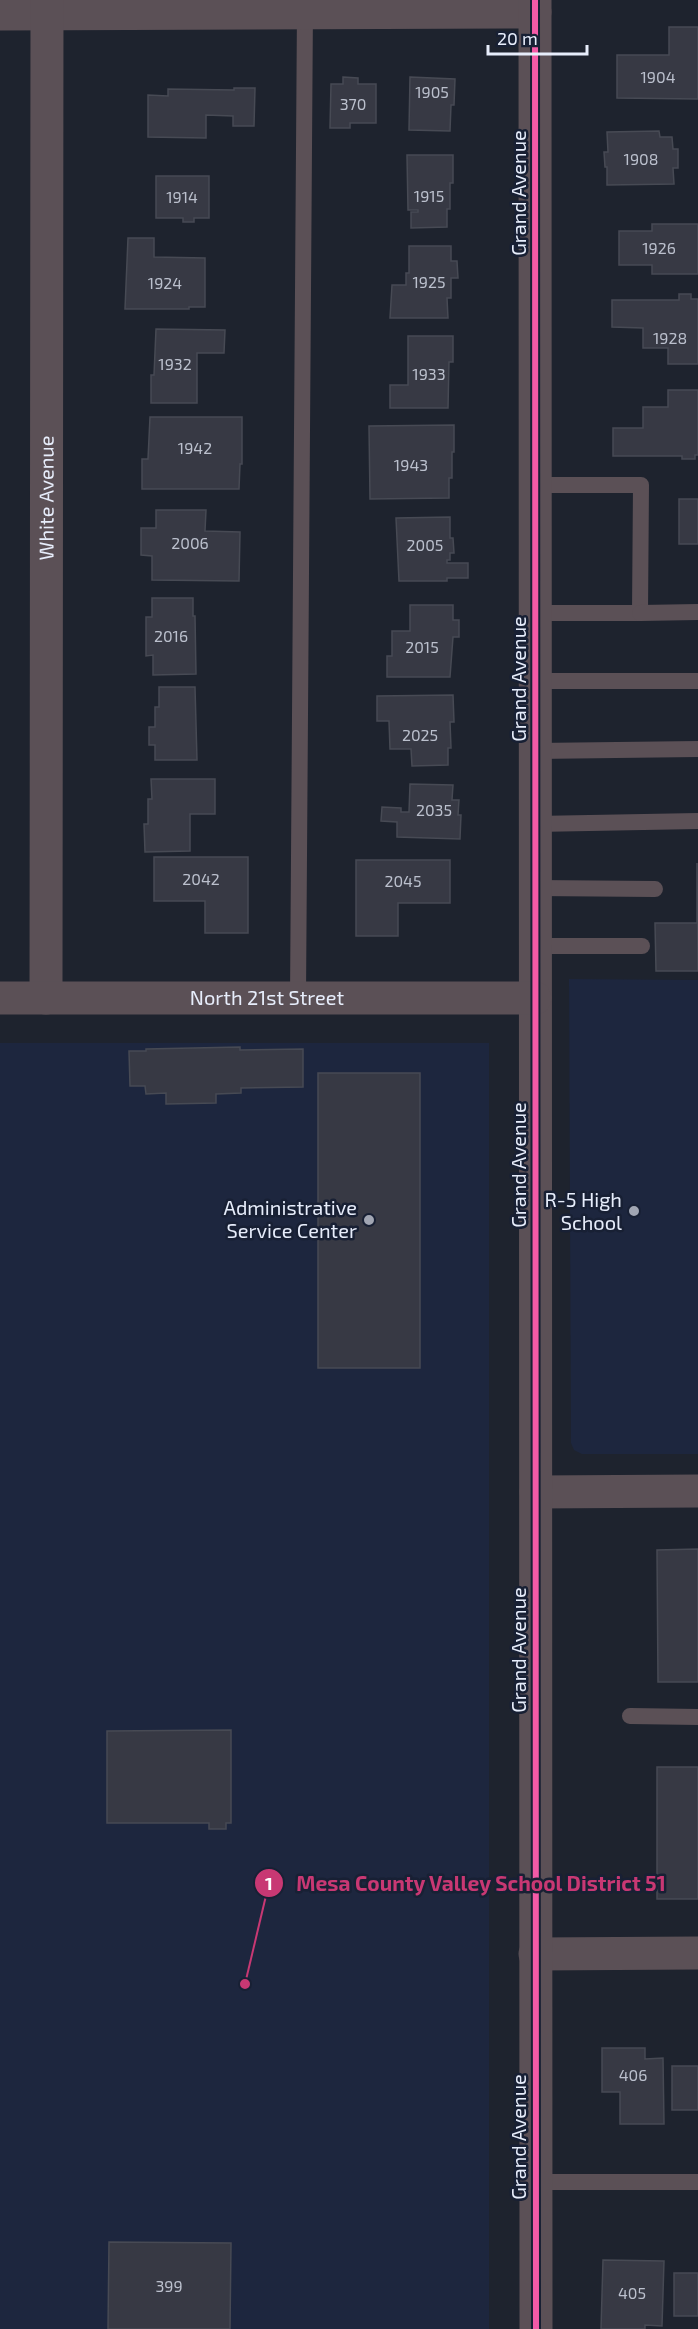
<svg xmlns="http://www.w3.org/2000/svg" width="698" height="2329" font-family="'Exo 2',sans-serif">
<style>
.built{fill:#1d263e}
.building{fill:#373944;stroke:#474a54;stroke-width:1.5}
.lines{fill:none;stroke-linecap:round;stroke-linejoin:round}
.service{stroke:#5b5056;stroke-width:16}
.minor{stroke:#5b5056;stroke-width:33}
.tertiary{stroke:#5b5056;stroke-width:33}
.cycleway-casing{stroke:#182034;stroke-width:10}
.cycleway{stroke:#f35aa7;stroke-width:6}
.poi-dot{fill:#a1a6b3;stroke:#182034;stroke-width:2}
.labels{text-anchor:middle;stroke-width:5;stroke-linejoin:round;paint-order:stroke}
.number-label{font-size:16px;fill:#bbc0cd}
.street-label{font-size:20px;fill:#e7edfb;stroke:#182034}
.poi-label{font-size:20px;fill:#e7edfb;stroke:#182034;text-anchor:end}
.leader{fill:none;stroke:#c83873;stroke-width:2}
.callout-dot{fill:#c83873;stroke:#182034;stroke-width:2}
.mark-label{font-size:18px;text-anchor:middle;font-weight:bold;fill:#fff}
.callout-label{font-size:21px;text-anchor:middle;font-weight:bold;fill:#c83873;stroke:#182034;stroke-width:5;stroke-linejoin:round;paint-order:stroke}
</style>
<rect width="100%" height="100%" fill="#1e232e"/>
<g class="built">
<polygon points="569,979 698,980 698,1454 582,1454 574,1450 571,1443"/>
<rect x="0" y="1043" width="489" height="1286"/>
</g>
<g class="building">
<polygon points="669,27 698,27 698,99 617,98 617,55 669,55"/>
<polygon points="343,77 358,78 358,84 376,84 376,123 350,123 350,128 330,128 331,84 343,84"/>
<polygon points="410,77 455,79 454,105 451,105 450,131 409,130"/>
<polygon points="234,88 255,88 254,126 233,126 233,116 206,115 206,138 148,137 148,95 168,96 168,89 234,90"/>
<polygon points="659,131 660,137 672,137 673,149 678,149 678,168 673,168 674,184 607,185 607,167 605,167 604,152 608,152 607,132"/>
<polygon points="407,155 453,155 453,183 450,183 450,209 447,209 447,227 411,228 411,212 418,212 418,210 408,210"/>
<polygon points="156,176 209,176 209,218 194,218 194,222 183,222 183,218 156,218"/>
<polygon points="652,224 698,224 698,274 652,274 652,265 619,265 619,231 652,231"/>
<polygon points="128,238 154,238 154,257 205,258 205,307 189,307 189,309 125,309"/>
<polygon points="409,246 451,246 451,261 457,261 458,278 451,278 451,298 447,298 448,318 390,318 392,285 406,285 406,273 409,273"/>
<polygon points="679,294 691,294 691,299 698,299 698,364 668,364 668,348 643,348 643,328 612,327 612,300 679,300"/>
<polygon points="156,329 225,330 224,353 197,353 197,403 151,403 151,375 154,375"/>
<polygon points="408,336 453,336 453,362 449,362 448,408 390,408 390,385 408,385"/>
<polygon points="668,390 698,390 698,455 695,455 695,459 682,459 682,456 613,456 613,428 643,428 643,407 668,407"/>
<polygon points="150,417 242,417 242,464 240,464 239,489 142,489 142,459 148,459"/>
<polygon points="454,425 454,452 452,452 452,478 449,478 449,498 370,499 369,426"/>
<rect x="679" y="499" width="19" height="45"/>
<polygon points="156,510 206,510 205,531 240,532 239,581 152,580 152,556 141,555 141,528 156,528"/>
<polygon points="450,517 450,538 453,538 454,553 450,553 450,560 447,560 447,563 468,563 468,578 447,578 447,581 399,581 396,518"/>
<polygon points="152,598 193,598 193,616 195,616 196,674 153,675 153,655 146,656 146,617 152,617"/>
<polygon points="410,605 453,605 453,620 459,620 459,637 453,637 450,677 387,677 387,656 392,656 392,631 410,631"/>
<polygon points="159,687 195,687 197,760 155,760 155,745 149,745 149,727 155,727 155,707 159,707"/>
<polygon points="453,695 454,722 450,722 451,748 448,748 448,765 412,766 411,749 390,749 389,721 377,721 377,696"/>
<polygon points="151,779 215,779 215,814 190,814 190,851 145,852 144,824 148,824 148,799 152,799"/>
<polygon points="410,784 453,785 452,800 459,800 458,815 461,815 460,839 397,837 397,822 381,821 382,807 401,808 401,812 409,812"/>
<polygon points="154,857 248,857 248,933 205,933 205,901 154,901"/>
<polygon points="356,860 450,860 450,903 398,903 398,936 356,936"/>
<polygon points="697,863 698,971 656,971 655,923 697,923"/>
<polygon points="240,1047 240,1050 303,1049 303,1087 241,1088 241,1093 216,1094 216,1103 166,1104 166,1093 146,1094 145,1086 130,1086 129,1051 146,1051 146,1049"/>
<rect x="318" y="1073" width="102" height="295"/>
<polygon points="698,1549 698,1682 658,1682 657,1550"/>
<polygon points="231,1730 231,1823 226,1823 226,1829 209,1829 209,1823 107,1823 107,1731"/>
<rect x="657" y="1767" width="41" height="132"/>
<polygon points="602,2048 645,2048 645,2059 663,2058 664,2124 620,2124 620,2092 602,2092"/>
<rect x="672" y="2066" width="26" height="44"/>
<polygon points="109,2242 231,2243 230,2329 108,2329"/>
<polygon points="603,2260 664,2261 662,2326 645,2325 645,2329 601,2329"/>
<rect x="674" y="2273" width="24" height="43"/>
</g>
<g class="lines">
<g class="service">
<polyline points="535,485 641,485 640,613 535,613"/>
<polyline points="640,613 698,612"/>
<polyline points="535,681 698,681"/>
<polyline points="535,751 698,749"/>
<polyline points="535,824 698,821"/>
<polyline points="535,888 655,889"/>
<polyline points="535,946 642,946"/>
<polyline points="298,998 305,7"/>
<polyline points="630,1716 698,1717"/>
<polyline points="535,2182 698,2182"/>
</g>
<g class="minor">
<polyline points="0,14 535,12"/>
<path id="s1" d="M46,998L47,0"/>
<polyline points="536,1492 698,1491"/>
<polyline points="535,1954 698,1953"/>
</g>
<g class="tertiary">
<polyline points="535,0 536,2329"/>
<path id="s2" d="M0,998H535"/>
</g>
<defs>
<polyline id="cycleway" points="535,0 536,2329"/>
</defs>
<use href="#cycleway" class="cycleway-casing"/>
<use href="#cycleway" class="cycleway"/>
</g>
<g class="poi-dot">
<circle cx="634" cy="1211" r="6"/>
<circle cx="369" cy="1220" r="6"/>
</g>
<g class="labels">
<g class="number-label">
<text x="658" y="83">1904</text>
<text x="432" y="98">1905</text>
<text x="353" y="110">370</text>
<text x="641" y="165">1908</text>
<text x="429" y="202">1915</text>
<text x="182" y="203">1914</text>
<text x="659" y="254">1926</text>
<text x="429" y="288">1925</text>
<text x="165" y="289">1924</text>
<text x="670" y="344">1928</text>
<text x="175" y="370">1932</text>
<text x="429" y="380">1933</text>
<text x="195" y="454">1942</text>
<text x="411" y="471">1943</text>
<text x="190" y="549">2006</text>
<text x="425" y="551">2005</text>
<text x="171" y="642">2016</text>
<text x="422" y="653">2015</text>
<text x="420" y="741">2025</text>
<text x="434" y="816">2035</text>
<text x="201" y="885">2042</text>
<text x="403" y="887">2045</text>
<text x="633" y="2081">406</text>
<text x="169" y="2292">399</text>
<text x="632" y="2299">405</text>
</g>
<g class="street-label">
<text transform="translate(519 193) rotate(-90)" y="7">Grand Avenue</text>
<text dy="7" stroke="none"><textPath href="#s1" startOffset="500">White Avenue</textPath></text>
<text transform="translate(519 679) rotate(-90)" y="7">Grand Avenue</text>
<text dy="7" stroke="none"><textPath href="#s2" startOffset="267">North 21st Street</textPath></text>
<text transform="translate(519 1165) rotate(-90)" y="7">Grand Avenue</text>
<text transform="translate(519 1650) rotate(-90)" y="7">Grand Avenue</text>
<text transform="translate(519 2137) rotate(-90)" y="7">Grand Avenue</text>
</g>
<g class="poi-label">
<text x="622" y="1207">R-5 High<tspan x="622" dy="23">School</tspan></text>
<text x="357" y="1215">Administrative<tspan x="357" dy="23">Service Center</tspan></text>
</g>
</g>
<path class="leader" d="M245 1984L269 1883"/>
<g class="callout-dot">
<circle cx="245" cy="1984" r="6"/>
<circle cx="269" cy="1883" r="15"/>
</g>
<g class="mark-label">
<text x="269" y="1890">1</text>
</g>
<g class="callout-label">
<text x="481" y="1891">Mesa County Valley School District 51</text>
</g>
<path d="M488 45v9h99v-9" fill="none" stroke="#e7edfb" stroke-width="3"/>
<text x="497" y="45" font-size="18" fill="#e7edfb" stroke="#182034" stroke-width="4.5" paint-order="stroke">20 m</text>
</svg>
